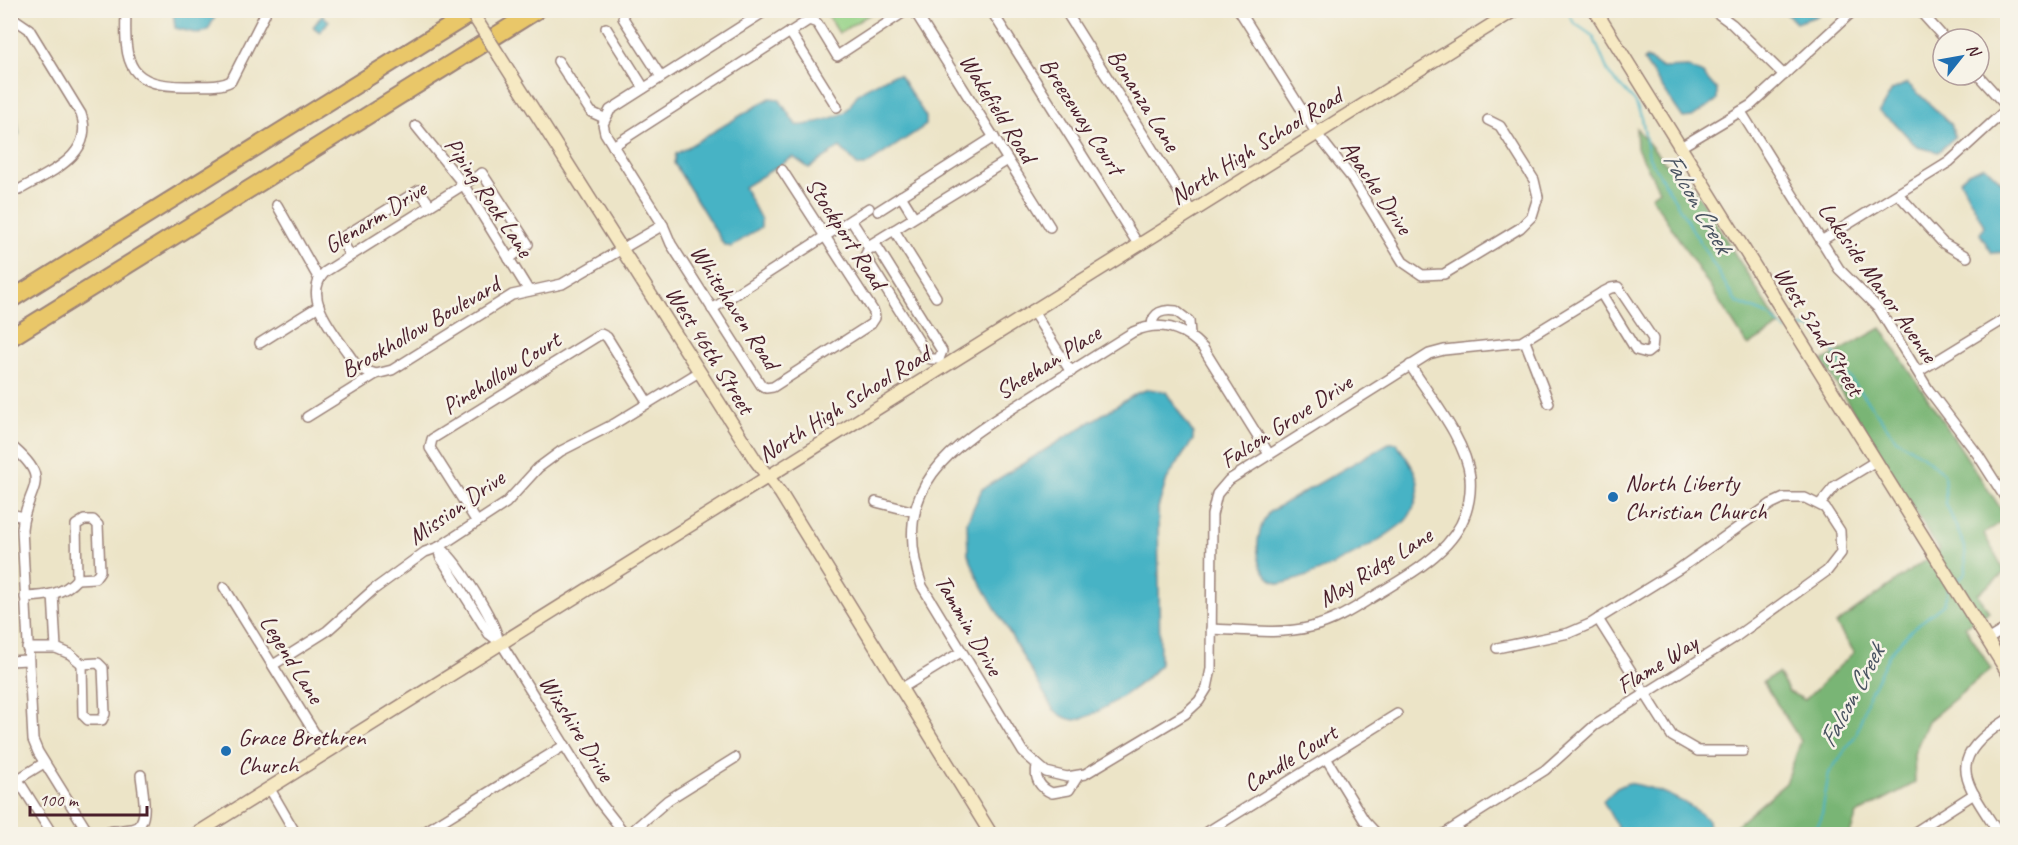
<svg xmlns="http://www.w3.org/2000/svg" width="2018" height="845" font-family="Caveat,sans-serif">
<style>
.green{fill:#97d388;stroke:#70795a;stroke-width:1.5}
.forest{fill:#79b574;stroke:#626a50;stroke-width:1.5}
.water{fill:#47b3c5;stroke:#486978;stroke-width:1.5}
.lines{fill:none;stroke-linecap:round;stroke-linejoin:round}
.stream{stroke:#47b3c5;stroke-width:2}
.street-casing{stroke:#9b8279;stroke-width:12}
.secondary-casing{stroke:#9b8279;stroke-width:15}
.highway-casing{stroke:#9b8279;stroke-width:20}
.street{stroke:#fff;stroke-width:9}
.secondary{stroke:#f6e9c3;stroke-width:12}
.highway{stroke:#e9c769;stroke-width:16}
.secondary-bridge-casing{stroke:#9b8279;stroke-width:15;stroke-linecap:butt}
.secondary-bridge{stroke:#f6e9c3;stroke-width:12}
.poi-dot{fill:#1f6fb2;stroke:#f7f3e8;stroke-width:2}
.labels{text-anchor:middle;stroke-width:5;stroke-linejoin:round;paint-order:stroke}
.street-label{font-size:24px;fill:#4a1f2b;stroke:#f7f3e8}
.poi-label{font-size:24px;fill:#4a1f2b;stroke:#f7f3e8;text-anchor:start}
.water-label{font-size:26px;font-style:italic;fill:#495361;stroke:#f7f3e8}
</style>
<rect width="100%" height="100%" fill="#f7f3e8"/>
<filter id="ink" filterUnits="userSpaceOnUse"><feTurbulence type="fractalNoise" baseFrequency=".0167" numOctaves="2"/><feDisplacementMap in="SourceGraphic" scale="12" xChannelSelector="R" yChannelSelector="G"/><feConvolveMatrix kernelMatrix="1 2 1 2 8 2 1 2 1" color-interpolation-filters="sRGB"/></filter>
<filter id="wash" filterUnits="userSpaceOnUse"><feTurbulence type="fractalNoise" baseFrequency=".008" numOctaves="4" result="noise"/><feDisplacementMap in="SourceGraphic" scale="24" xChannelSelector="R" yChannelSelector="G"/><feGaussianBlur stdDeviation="1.35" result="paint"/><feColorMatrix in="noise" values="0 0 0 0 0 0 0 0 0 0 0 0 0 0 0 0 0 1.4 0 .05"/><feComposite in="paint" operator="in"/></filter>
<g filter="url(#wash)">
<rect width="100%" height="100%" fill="#ece4c7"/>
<polygon class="green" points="875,11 839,33 825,11 875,10"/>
<g class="forest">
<polygon points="1636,128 1664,162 1688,179 1780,326 1748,346 1651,196 1659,190 1637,148"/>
<polygon points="1881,328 2007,518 1984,534 2005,572 1978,594 1989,612 1965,626 1991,669 1928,721 1914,754 1915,783 1857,814 1850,834 1726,834 1786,783 1801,741 1763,682 1778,673 1789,692 1805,700 1854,652 1836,624 1939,550 1822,361"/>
</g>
<g class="water">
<polygon points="173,11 173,10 218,11 208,30 199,34 175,28"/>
<polygon points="1784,11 1822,11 1817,16 1796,23"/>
<polygon points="322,15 329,21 320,32 313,27"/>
<polygon points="1646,58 1662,68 1688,67 1703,74 1717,90 1717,100 1692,117 1683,118 1644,61"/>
<path d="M892,75H899L902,79L926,117V125L865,166H858L840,147L809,168L793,157L744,187L761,220V227L731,247L724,245L674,163L676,154L770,98L779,99L796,125C804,127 838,117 845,112C851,107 853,98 859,93C868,86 882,81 892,75Z"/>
<polygon points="1907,83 1951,124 1955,137 1938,152 1917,147 1896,124 1879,112 1892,90"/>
<polygon points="11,104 16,113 19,134 11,140"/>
<polygon points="1985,166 2007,187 2006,252 1992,253 1980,234 1984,226 1960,180 1968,173"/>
<path d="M1149,389L1166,392L1193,433V440L1167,479L1158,508L1160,664C1151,679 1090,721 1074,720C1065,719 1059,714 1053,709L978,578L968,554L967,522L982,489L1137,393Z"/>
<path d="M1389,443H1396C1406,457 1421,475 1418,493C1416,503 1411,516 1404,522C1376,545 1314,578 1279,584C1252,572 1253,534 1269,512Z"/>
<path d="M1628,783C1655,787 1688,801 1708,820L1709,828L1700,834H1621L1603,801L1617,788Z"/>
</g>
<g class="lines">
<g class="stream">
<polyline points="1572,10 1570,16 1574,23 1593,36 1609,74 1635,102 1642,118 1649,157 1736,302 1768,315 1787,331"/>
<polyline points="1800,327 1812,328 1831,348 1847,374 1896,439 1923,456 1944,474 1946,504 1965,547 1966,572 1957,581"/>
<polyline points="1812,834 1821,819 1829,773 1856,735 1869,695 1890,653 1911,630 1944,604 1948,589"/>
</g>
</g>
</g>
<g filter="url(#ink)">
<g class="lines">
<defs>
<g id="street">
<path d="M126,10C124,66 128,87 190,86C203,85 219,88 231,81L265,14"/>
<polyline points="767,10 610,110 603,124 605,133 663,225 671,244 761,385 766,388 773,387 871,324 875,318 874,312 782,170"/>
<polyline points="914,10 1050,227"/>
<polyline points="991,10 1138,244"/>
<polyline points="1065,10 1191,211"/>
<polyline points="1239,10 1317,134 1351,177 1403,262 1422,275 1444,274 1520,228 1532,216 1538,197 1534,180 1500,126 1488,120"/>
<polyline points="1713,10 1732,24 1784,75"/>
<polyline points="1919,10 1945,39"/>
<path d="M10,16L29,29L81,114C96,156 47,173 19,190"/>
<polyline points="623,18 661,77"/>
<polyline points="606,28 644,88"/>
<polyline points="790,32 837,107"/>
<polyline points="558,61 591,112 604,118"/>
<polyline points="1978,75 2008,108"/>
<polyline points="1741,112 1839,269 1879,309 1928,389 1978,455 2008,502"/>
<polyline points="416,126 463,184 529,291"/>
<polyline points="613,146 809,20 817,23 837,56 907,10"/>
<polyline points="1679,148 1751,105 1854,10"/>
<polyline points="1898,194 1943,243 1967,257"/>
<polyline points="901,196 914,217"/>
<polyline points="277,205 319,279"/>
<polyline points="878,211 994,137"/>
<polyline points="851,220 869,248"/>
<polyline points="894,230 936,297"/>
<polyline points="1821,241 1949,162 2008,108"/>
<polyline points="868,246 1008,160"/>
<polyline points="869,248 865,256 930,359 939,359"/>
<polyline points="869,248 878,248 942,351 939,359"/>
<polyline points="350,256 341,238 419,190 430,205"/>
<polygon points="1618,287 1653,339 1652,349 1647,353 1636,350 1601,293 1611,288"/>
<polyline points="712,309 869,208"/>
<polyline points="1032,310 1071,372"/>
<path d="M1152,326C1152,312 1164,309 1176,311L1189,321L1190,335"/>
<polyline points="1525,341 1549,403"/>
<polyline points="260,343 319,306"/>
<polyline points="1918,372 2008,317"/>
<path d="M376,374L361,369L354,362C339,338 299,298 325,272L482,173L528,244L509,259"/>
<polyline points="307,417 376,374 392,370 512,295 562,284 663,225"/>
<path d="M10,445C56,482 26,486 22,529L33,740L38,752L89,834"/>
<path d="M1269,454L1203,348C1183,327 1159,320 1133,332C1098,354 1063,376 1029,398C954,445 887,484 922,586L1023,752L1046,772L1067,777L1085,774L1185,714L1199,701L1207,688L1211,669L1212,515L1217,494L1229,480L1429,354L1444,350L1521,342L1601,293"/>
<polyline points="876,502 915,512"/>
<polyline points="1820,504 1835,486 1876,461"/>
<polyline points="10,514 24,517"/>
<polygon points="84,520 93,520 98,525 100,571 95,578 77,579 76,525"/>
<polyline points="477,522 430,448 432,439 601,334 607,337 648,403"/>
<polyline points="439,547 440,556 489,634 501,643 599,801 625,834"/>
<path d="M439,547C454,555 497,623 498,640"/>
<polyline points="224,587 327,753"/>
<polyline points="53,594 56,648 70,654 82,664"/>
<path d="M25,597C45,596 63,595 77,579"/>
<polyline points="1598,619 1672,736 1698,751 1743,751"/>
<path d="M1211,629C1243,630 1279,635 1311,627C1337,621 1358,606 1381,592C1425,565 1475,538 1470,477C1466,440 1430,397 1410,365"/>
<polyline points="1987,640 2008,627"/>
<polyline points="27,648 56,648"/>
<polyline points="10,661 27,660"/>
<polygon points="98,663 103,668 105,714 102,720 88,720 83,715 82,664"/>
<polyline points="273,665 327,631 373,590 425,552 439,547 506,503 538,468 561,451 614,424 699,372"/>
<polyline points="902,688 961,652"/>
<polyline points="1326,758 1364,820 1377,834"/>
<path d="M1037,766C1034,779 1040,788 1052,793L1069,790L1078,776"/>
<polyline points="18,780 52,834"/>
<polyline points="10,784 44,763"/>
<polyline points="270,789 296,834"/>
<path d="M103,834C113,829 121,831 131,829C152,827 142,789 141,775"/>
<polyline points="421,834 565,745"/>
<polyline points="629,834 668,800 735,758"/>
<polyline points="1204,834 1397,714"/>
<polyline points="1444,834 1545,770 1594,726 1734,638 1827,571 1841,553 1840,531 1825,508 1805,498 1784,498 1771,504 1679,569 1590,624 1569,633 1497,648"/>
<polyline points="1912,834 1974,794"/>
<path d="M1999,834C1965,780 1942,761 2008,719"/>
</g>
<g id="secondary">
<polyline points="1595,10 2008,673"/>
<polyline points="500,57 756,461 781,494 991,834"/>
<polyline points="196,834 1515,10"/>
</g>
<g id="highway">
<polyline points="10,300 476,10"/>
<polyline points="10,338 537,10"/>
</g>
</defs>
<use href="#street" class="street-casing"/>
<use href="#secondary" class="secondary-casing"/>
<use href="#highway" class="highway-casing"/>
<use href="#street" class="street"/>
<use href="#secondary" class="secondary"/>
<use href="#highway" class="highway"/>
<defs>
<polyline id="secondary-bridge" points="470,10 500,57"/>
</defs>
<use href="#secondary-bridge" class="secondary-bridge-casing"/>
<use href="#secondary-bridge" class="secondary-bridge"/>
</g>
</g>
<g class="poi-dot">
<circle cx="1613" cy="497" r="6"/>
<circle cx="226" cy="751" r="6"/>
</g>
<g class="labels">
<g class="street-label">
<text transform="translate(1144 100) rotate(58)" y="8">Bonanza Lane</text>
<text transform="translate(998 108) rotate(58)" y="8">Wakefield Road</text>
<text transform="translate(1082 116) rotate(57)" y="8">Breezeway Court</text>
<text transform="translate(1256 146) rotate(-32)" y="8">North High School Road</text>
<text transform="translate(1377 187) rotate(56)" y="8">Apache Drive</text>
<text transform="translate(489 197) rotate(56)" y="8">Piping Rock Lane</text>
<text transform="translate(375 217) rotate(-32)" y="8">Glenarm Drive</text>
<text transform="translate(846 233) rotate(57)" y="8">Stockport Road</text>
<text transform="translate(1878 282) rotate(55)" y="8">Lakeside Manor Avenue</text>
<text transform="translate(735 307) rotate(57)" y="8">Whitehaven Road</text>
<text transform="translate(420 327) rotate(-30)" y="8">Brookhollow Boulevard</text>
<text transform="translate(1819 331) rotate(58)" y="8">West 52nd Street</text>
<text transform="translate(710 350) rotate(58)" y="8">West 46th Street</text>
<text transform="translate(1048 362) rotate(-32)" y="8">Sheehan Place</text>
<text transform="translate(501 373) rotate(-32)" y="8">Pinehollow Court</text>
<text transform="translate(844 404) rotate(-32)" y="8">North High School Road</text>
<text transform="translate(1286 421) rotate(-33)" y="8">Falcon Grove Drive</text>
<text transform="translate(456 507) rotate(-35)" y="8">Mission Drive</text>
<text transform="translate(1375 567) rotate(-32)" y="8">May Ridge Lane</text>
<text transform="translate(969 625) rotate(60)" y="8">Tammin Drive</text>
<text transform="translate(292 659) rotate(58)" y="8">Legend Lane</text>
<text transform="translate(1657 664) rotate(-32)" y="8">Flame Way</text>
<text transform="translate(577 728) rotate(58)" y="8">Wixshire Drive</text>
<text transform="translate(1290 758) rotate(-32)" y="8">Candle Court</text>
</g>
<g class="poi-label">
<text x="1625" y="491">North Liberty<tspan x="1625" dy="28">Christian Church</tspan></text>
<text x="238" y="745">Grace Brethren<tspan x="238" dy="28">Church</tspan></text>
</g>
<g class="water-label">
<text transform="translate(1698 202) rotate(60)" y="9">Falcon Creek</text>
<text transform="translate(1851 696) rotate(-62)" y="9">Falcon Creek</text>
</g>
</g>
<rect width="2018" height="845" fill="none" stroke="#f7f3e8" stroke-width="36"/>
<g transform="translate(1961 57) rotate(59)"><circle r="28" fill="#f7f3e8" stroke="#b29e9c" stroke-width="1.5"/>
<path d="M0-4.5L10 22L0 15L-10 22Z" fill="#1f6fb2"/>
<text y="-9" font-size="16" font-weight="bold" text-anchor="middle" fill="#4a1f2b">N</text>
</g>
<path d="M30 806v9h117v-9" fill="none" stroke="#4a1f2b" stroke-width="3"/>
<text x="39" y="806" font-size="18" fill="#4a1f2b" stroke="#f7f3e8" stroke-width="4.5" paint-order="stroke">100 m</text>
</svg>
